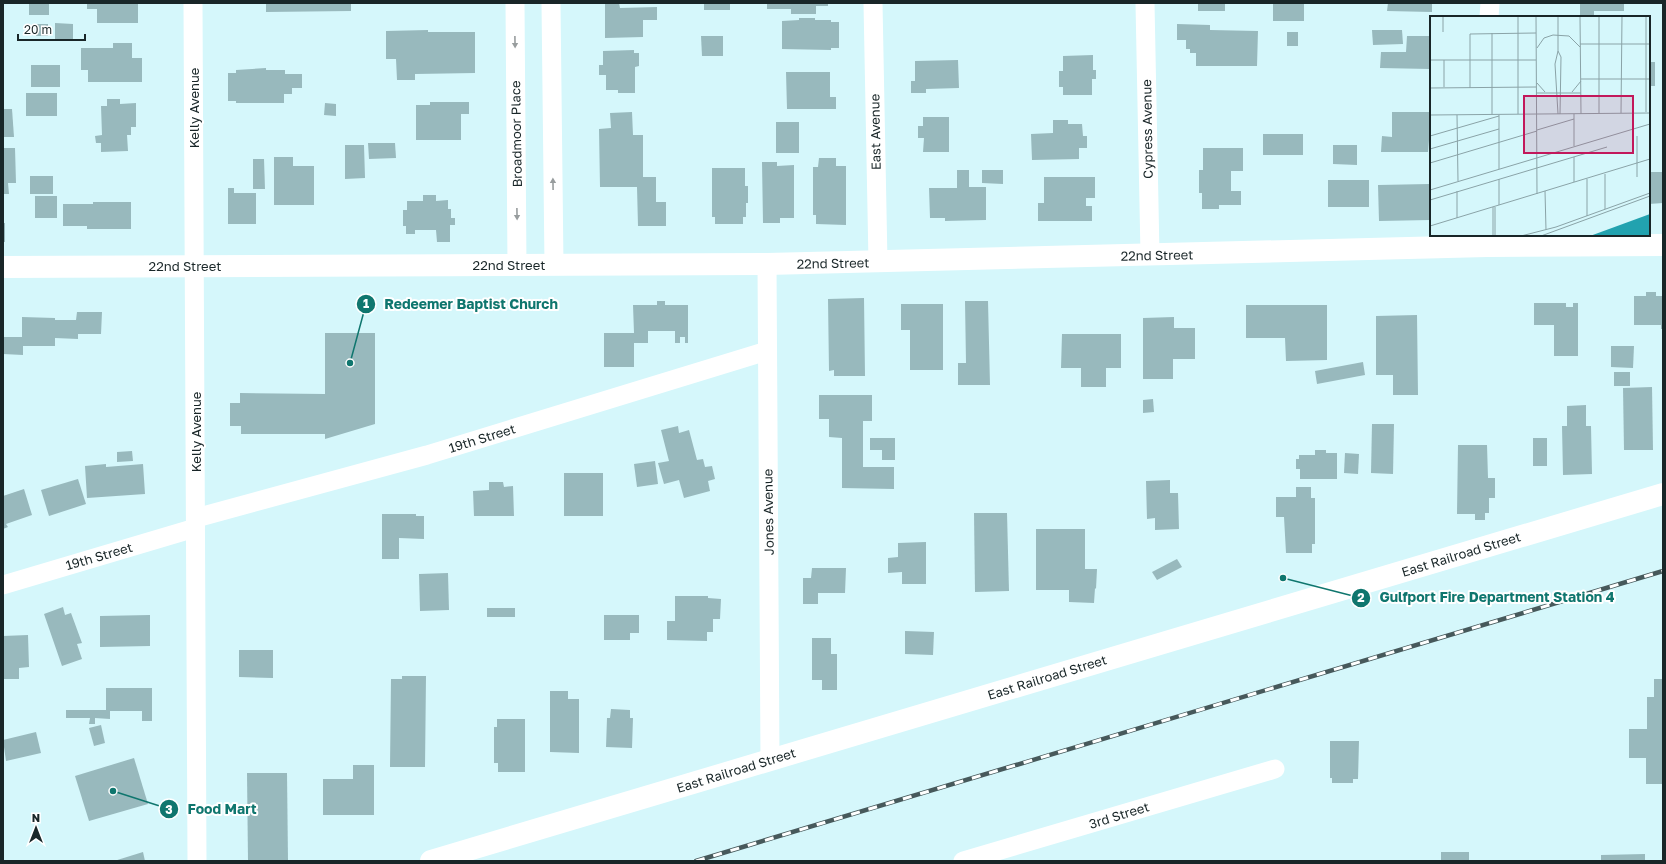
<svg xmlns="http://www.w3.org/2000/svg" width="1666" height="864" font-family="'Golos Text',sans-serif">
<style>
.building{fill:#98b9bd}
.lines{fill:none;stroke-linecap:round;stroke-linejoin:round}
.minor{stroke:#fff;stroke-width:19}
.tertiary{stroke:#fff;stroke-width:22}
.rail-casing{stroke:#47595b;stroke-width:4.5}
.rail{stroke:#fff;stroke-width:3;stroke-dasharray:9;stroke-linecap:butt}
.oneway{fill:#989d9e}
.labels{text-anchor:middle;stroke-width:4;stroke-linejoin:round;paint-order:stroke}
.street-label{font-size:13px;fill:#192628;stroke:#fff}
.inset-road{fill:none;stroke:#8aa3a7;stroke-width:1}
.view{fill:#c2185b;fill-opacity:0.15;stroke:#c2185b;stroke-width:2}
.inset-edge{fill:none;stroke:#192628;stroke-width:2}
.leader{fill:none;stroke:#0f766e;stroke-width:1.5}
.callout-dot{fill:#0f766e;stroke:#fff;stroke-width:1.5}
.mark-label{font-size:12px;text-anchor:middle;font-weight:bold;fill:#fff}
.callout-label{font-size:14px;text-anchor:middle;font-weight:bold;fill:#0f766e;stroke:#fff;stroke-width:4;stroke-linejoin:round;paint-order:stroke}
</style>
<rect width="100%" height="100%" fill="#d5f7fb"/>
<g class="building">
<polygon points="87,3 138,3 138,23 97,23 97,9 87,9"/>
<polygon points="266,3 351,3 351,11 266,12"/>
<polygon points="605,3 619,3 620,8 657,7 657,20 643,20 643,37 605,38"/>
<rect x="704" y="3" width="26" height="7"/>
<polygon points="767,3 828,3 828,6 816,6 816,14 791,14 791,9 767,9"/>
<rect x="1198" y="3" width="27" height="8"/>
<polygon points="1286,3 1304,4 1304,21 1273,21 1273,4 1286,4"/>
<polygon points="1388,3 1432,3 1432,12 1387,11"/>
<polygon points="1580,3 1624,3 1624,11 1594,11 1594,15 1624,15 1624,17 1580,17"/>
<rect x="29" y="4" width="20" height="11"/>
<polygon points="799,18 815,18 815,20 831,20 831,22 839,22 839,48 831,48 831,50 782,49 782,21 799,20"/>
<polygon points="55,23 73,24 73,41 55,40"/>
<rect x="36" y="24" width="12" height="12"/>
<polygon points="1177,24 1210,25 1210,30 1258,31 1257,66 1196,66 1196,53 1190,53 1190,49 1186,49 1186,40 1177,40"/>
<polygon points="428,30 428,32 475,32 475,73 415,74 415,80 397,80 396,59 386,59 386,31"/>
<polygon points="1372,30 1402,30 1403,44 1373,45"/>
<rect x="1287" y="32" width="11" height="14"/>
<polygon points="701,36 723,36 723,56 702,56"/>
<polygon points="1407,36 1430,36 1430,69 1380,68 1381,52 1406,52"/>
<polygon points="113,43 132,43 132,58 142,58 142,82 88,82 88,70 81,70 81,48 113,48"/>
<polygon points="634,50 634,53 639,53 639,66 635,67 635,93 618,93 618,90 606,90 606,75 599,75 599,65 603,65 603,51"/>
<polygon points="1093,55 1093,70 1096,70 1096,79 1092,79 1092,95 1063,95 1063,87 1059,87 1059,71 1063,71 1063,56"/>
<polygon points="958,60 959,88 926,89 926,93 911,93 911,81 915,81 915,61"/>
<rect x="1649" y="62" width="6" height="24"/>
<rect x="31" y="65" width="29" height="22"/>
<polygon points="266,68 266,70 285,70 285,74 302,74 302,88 292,88 292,94 284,94 284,103 236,103 236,101 228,101 228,73 236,73 236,70"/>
<polygon points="786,72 830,72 830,97 836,97 836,109 787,109"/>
<rect x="26" y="93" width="31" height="23"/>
<polygon points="107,99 120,99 120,104 136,103 136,127 131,127 131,135 127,135 128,151 101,152 101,143 96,143 95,136 102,135 101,106 107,106"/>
<polygon points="430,102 469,102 469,114 461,114 461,140 416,140 416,105 430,105"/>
<polygon points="325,103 336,104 336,116 324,115"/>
<polygon points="3,109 12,109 14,137 3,137"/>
<polygon points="632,112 633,135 643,135 643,177 656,177 656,202 666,202 666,226 638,226 637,187 600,187 599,129 611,128 610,113"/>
<polygon points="1392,112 1430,112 1431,140 1429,140 1428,152 1381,152 1382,136 1392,137"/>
<polygon points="923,117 949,117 949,152 923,152 924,138 918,138 918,126 923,126"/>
<polygon points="1053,120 1068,120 1068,124 1082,124 1083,136 1087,136 1087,148 1079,148 1079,159 1032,160 1031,134 1053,133"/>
<rect x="776" y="122" width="23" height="31"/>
<rect x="1263" y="134" width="40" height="21"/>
<polygon points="368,143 395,143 396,158 369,159"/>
<polygon points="345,145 364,145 365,178 345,179"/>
<polygon points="1333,145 1357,145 1357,165 1333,164"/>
<polygon points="3,148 15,148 16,183 8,183 9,194 3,194"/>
<polygon points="1203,148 1243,148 1243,171 1231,171 1231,191 1241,191 1241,205 1219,205 1219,209 1202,209 1202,193 1199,193 1199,170 1203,170"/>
<polygon points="274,157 293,157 293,166 314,166 314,205 274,205"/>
<polygon points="819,158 836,158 836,166 846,166 846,225 816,224 816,215 813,215 813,167 818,167"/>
<polygon points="253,159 264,159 265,189 253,189"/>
<polygon points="762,162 777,162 777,166 794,165 794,218 780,218 780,223 763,223"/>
<polygon points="712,168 745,168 745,186 748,186 748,203 746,203 746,217 743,217 743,224 715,224 715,217 712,217"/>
<polygon points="957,170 969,170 969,187 986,187 986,220 945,221 945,218 930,218 929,188 957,188"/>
<polygon points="982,170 1003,170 1003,184 982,183"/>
<polygon points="1649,172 1663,172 1663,203 1649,204"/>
<rect x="30" y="176" width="23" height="18"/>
<polygon points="1044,177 1095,177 1095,198 1086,198 1086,206 1092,206 1092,221 1038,221 1038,203 1044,203"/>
<rect x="1328" y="180" width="41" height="27"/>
<polygon points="1429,184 1430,220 1379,221 1378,185"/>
<polygon points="228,188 234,188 234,193 256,193 256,224 228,224"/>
<polygon points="423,195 436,195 436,201 448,200 448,209 451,209 451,218 455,218 455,225 450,225 450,242 437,242 436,230 415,230 415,234 406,234 406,226 403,226 403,210 407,210 407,201 423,201"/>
<rect x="35" y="196" width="22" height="22"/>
<polygon points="93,202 131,202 131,229 87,229 87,226 63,226 63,204 93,204"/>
<rect x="3" y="223" width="2" height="19"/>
<polygon points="1646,292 1656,292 1656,296 1663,296 1663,329 1661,329 1661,325 1634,325 1634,296 1646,296"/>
<polygon points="864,298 865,376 834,376 834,370 829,371 828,299"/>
<polygon points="657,301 665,301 665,305 688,305 688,343 685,343 685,337 680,337 680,343 675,343 675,331 648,331 648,343 634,343 634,367 604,367 604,333 634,333 633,305 657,305"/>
<polygon points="965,301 988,301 990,385 958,385 958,363 966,363"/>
<polygon points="1534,303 1566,303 1566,307 1573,307 1573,303 1578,303 1578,356 1554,356 1554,325 1534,325"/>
<polygon points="901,304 943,304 943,370 910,370 910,330 901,330"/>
<polygon points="1246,305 1327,305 1327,360 1286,361 1285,338 1246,338"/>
<polygon points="77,312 102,312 101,334 78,334 78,339 55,338 55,346 23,346 23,355 3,354 3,337 22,337 22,317 55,318 55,320 76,320"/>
<polygon points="1417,315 1418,395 1393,395 1393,375 1376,375 1376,316"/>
<polygon points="1174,317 1174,328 1195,328 1195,359 1173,359 1173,379 1143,379 1143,318"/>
<polygon points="325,333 375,333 375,424 325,439 325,434 241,434 241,426 230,426 230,403 240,403 240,393 325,394"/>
<polygon points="1062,334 1121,334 1121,368 1106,368 1106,387 1081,387 1081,368 1061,368"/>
<polygon points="1611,346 1634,346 1633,368 1611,367"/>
<polygon points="1363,362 1365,375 1317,384 1315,371"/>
<rect x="1614" y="372" width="16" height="14"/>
<polygon points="1652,387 1653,450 1624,450 1623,388"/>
<polygon points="819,395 872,395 872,421 863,421 863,467 894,467 894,489 842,488 842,438 829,437 829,419 819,419"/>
<polygon points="1153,399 1154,412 1143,413 1143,400"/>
<polygon points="1586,405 1586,426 1591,426 1592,474 1563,475 1562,426 1567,426 1567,406"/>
<polygon points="1372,424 1394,424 1393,474 1371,473"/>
<polygon points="678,426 679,433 689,430 697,460 703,459 705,467 712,466 715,479 708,481 710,491 684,498 679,480 664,484 658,463 669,461 661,430"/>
<polygon points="870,438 895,438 895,460 882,460 882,450 870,450"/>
<rect x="1533" y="438" width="14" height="28"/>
<polygon points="1458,445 1487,445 1488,478 1495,478 1495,498 1489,498 1489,513 1485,513 1485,520 1475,520 1475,514 1457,514"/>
<polygon points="1315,450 1326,450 1326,453 1337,453 1337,479 1300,479 1300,469 1296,469 1296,459 1299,459 1299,455 1315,455"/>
<polygon points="132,451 133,461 117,462 117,452"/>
<polygon points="1345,453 1359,454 1358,474 1344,473"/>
<polygon points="655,461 658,484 637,487 634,464"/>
<polygon points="106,464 106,467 143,464 145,494 87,498 85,466"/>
<rect x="564" y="473" width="39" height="43"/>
<polygon points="78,479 86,504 49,516 41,490"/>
<polygon points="1170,480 1170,493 1178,493 1179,529 1155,530 1155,518 1147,519 1146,481"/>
<polygon points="489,482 503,482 504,487 513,486 514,516 474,516 473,491 489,490"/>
<polygon points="1296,487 1311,487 1311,498 1315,498 1315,544 1312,544 1312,553 1286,553 1284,517 1276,517 1276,497 1296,497"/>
<polygon points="24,489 32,515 6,524 8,527 3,529 3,496"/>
<polygon points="974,513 1007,513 1009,591 975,592"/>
<polygon points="382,514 416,514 416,516 424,516 424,539 399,538 399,559 382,559"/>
<polygon points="1036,529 1085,529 1085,569 1097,569 1096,589 1095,588 1094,603 1069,602 1069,590 1036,590"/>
<polygon points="926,542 926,584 902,584 902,572 888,573 888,558 898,557 898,543"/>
<polygon points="1177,559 1182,567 1157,580 1152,572"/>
<polygon points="812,568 846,568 845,593 818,593 818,604 803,604 803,578 811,578"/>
<polygon points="448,573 449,610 420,611 419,574"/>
<polygon points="675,596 708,596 708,598 721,599 720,619 713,619 713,632 707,632 707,641 667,640 667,621 675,621"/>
<polygon points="63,607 65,615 71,613 82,643 77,644 82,659 62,666 44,614"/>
<rect x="487" y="608" width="28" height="9"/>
<polygon points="150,615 150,646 100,647 100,616"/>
<polygon points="604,615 639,615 639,633 630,633 630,640 604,640"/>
<polygon points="905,631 934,632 933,655 905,654"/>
<polygon points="28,635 29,667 19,668 19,679 3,679 3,636"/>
<polygon points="812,638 831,638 831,654 837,654 837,690 822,690 822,680 812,680"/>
<polygon points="239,650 273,650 273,678 239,677"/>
<polygon points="402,676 426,676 425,767 390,767 391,679 402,679"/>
<polygon points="1654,679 1663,679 1663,784 1646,784 1646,758 1629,758 1629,729 1647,729 1647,697 1654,697"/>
<polygon points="106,688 152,688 152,721 142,721 142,711 110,711 110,719 95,718 95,724 89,724 90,718 66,718 66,710 106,710"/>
<polygon points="550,691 568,691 568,699 579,699 579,753 550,752"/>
<polygon points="611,709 630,710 630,718 633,718 632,748 606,747 607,718 610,718"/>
<polygon points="497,719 525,719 525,772 498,772 498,763 494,763 494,727 497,727"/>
<polygon points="101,725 105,743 94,746 89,728"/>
<polygon points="36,732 41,753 6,761 3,740"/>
<polygon points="1330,741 1359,741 1358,779 1353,779 1353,783 1332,783 1332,778 1330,778"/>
<polygon points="134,758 148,804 89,821 75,776"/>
<polygon points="353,765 374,765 374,815 323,815 323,779 353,779"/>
<polygon points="247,773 287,773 288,861 248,861"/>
<polygon points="143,852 145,861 114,861"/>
<rect x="1441" y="852" width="28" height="9"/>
<polygon points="1645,854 1645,861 1601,861 1601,855"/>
</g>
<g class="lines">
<g class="minor">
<polyline points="193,3 197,861"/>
<polyline points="515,3 517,265"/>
<polyline points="551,3 554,265"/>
<polyline points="873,3 878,262"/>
<polyline points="1145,3 1150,255"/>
<polyline points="1489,17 1490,3"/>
<polyline points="767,264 770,760"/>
<polyline points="196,518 427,455 767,351"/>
<polyline points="3,585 195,528"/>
<polyline points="963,861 1275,769"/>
</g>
<g class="tertiary">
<polyline points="3,267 767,264 1487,246 1663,245"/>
<polyline points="431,861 1663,494"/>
</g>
<defs>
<polyline id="rail" points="696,861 1663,571"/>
</defs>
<use href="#rail" class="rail-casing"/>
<use href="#rail" class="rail"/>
</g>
<defs><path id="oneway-solid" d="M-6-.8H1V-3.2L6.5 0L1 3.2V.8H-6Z"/></defs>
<g class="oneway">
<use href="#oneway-solid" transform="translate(515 42) rotate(89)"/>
<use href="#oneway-solid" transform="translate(553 184) rotate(-91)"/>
<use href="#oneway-solid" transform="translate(517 214) rotate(89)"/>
</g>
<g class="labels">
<g class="street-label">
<text transform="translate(194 108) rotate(-90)" y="5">Kelly Avenue</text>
<text transform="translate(1147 129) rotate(-91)" y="5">Cypress Avenue</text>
<text transform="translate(875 132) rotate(-91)" y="5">East Avenue</text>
<text transform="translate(516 134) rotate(-91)" y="5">Broadmoor Place</text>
<text transform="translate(1157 255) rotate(-1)" y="5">22nd Street</text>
<text transform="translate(833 263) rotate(-1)" y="5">22nd Street</text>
<text x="509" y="270">22nd Street</text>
<text x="185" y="271">22nd Street</text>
<text transform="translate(196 432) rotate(-90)" y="5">Kelly Avenue</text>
<text transform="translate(482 438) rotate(-17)" y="5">19th Street</text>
<text transform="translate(768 512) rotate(-91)" y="5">Jones Avenue</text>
<text transform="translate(1461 554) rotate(-17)" y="5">East Railroad Street</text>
<text transform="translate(99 556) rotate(-16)" y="5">19th Street</text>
<text transform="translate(1047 677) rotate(-17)" y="5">East Railroad Street</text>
<text transform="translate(736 770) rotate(-17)" y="5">East Railroad Street</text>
<text transform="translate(1119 815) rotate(-17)" y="5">3rd Street</text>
</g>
</g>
<g transform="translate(1430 16)">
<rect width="220" height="220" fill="#d5f7fb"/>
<path d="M220,198V220H160Z" fill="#22a2af"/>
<path class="inset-road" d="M88,0V98M106,0L107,178M140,0H158M169,0V97M150,1L151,98M13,16V0M62,17V98M150,28H220M107,32L114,22L123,19L139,20L150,31M128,35L131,41L130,98M0,44H106M14,44V71M151,63H220M107,67L115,76M0,72L106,71M40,72V18L106,17M142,76L151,65M106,77H151M216,96V0M191,97L192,0M128,98L125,48L128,35V0M144,98V130M0,99L220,97M27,99L28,165M107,114L144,103M0,120L69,100M207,120V161M0,133L69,113M144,141V166M0,147L107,115M69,153V99M175,158V193M69,163V189M0,174L220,108M27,175V202M115,175L116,214M0,184L177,131M157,200V163M0,210L220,143M63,220V191M65,220V191M91,220L126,211L220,177M111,220L220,180"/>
<path class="view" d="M94,80H203V137H94Z"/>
<rect width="220" height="220" class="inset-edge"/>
</g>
<path class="leader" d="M350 363L366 304M1283 578L1361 598M113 791L169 809"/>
<g class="callout-dot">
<circle cx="350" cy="363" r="4"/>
<circle cx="1283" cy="578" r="4"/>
<circle cx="113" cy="791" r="4"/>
<circle cx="366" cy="304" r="10"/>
<circle cx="1361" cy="598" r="10"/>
<circle cx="169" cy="809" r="10"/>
</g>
<g class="mark-label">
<text x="366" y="308">1</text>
<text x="1361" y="602">2</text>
<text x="169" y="814">3</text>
</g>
<g class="callout-label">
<text x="471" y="309">Redeemer Baptist Church</text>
<text x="1497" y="602">Gulfport Fire Department Station 4</text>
<text x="222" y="814">Food Mart</text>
</g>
<rect width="1666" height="864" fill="none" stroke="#192628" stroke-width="8"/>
<g transform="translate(36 828)" stroke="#ffffff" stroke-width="3" paint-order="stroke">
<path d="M0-3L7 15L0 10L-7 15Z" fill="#192628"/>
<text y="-6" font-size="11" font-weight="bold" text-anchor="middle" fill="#192628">N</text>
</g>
<path d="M18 34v6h67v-6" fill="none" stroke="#192628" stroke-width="2"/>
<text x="24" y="34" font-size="12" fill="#192628" stroke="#ffffff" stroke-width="3" paint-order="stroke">20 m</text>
</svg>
